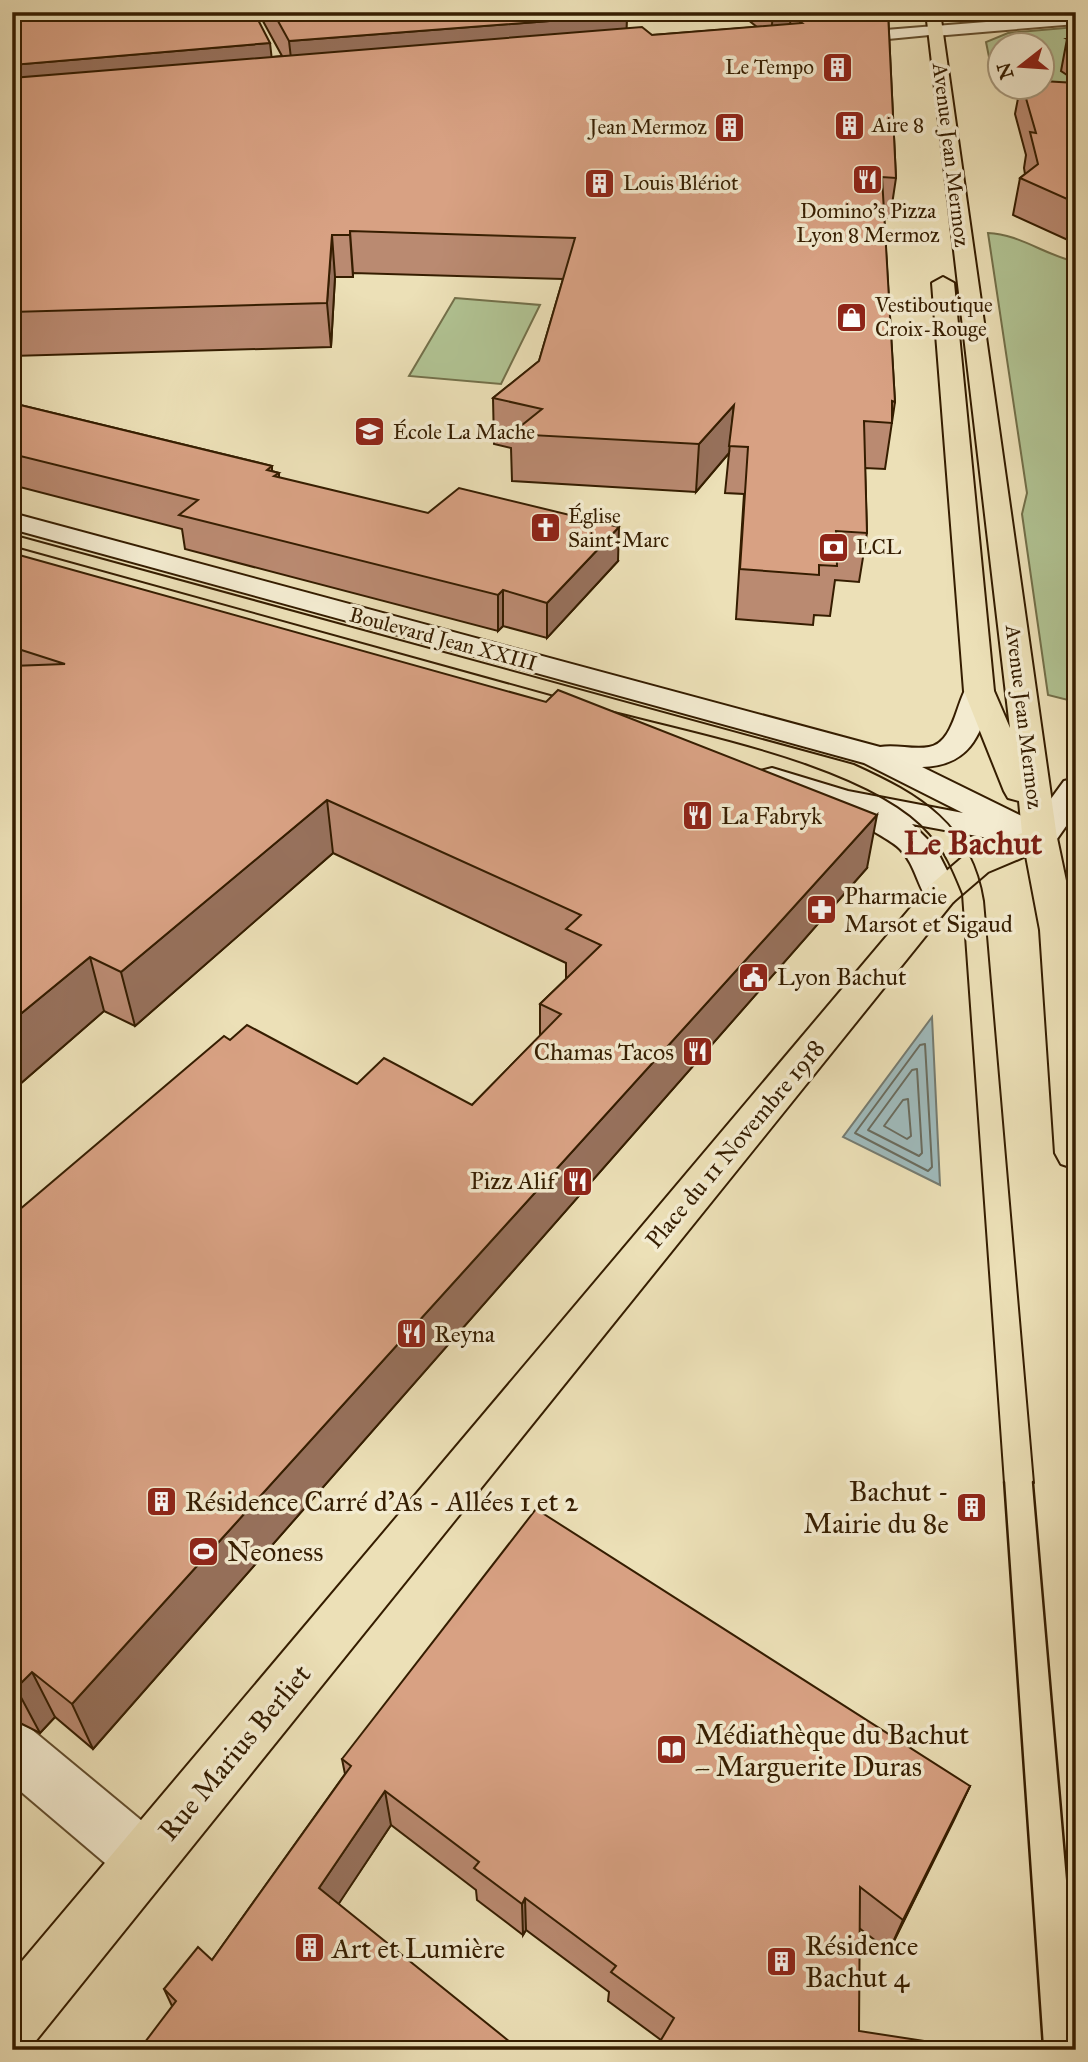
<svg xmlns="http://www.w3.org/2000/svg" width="1088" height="2062" font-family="'IM FELL Great Primer',serif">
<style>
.green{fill:#b1c393;stroke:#73704a;stroke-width:2}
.water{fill:#9fbabb;stroke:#757b70;stroke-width:2}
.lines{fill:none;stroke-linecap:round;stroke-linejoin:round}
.shore{stroke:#6a6c5e;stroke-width:2}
.pedestrian-casing{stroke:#634e2e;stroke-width:4}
.minor-casing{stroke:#634e2e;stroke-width:4}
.tertiary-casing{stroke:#634e2e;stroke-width:4}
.secondary-casing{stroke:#351d00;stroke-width:4}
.primary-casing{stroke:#351d00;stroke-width:4}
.pedestrian{fill:#f3ebd0;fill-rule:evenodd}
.minor{fill:#f3ebd0;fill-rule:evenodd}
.tertiary{fill:#f3ebd0;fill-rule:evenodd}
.secondary{fill:#f3ebd0;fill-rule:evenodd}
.primary{fill:#ece0b7;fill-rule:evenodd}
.tram-far1{stroke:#351d00;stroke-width:2}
.tram{stroke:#351d00;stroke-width:2.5}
.wall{fill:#ba8a71;stroke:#351d00;stroke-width:2}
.shaded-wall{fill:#97715c;stroke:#351d00;stroke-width:2}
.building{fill:#d8a183;stroke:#351d00;stroke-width:2}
.labels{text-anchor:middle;stroke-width:7;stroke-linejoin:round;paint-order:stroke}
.far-poi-label{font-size:21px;fill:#351d00;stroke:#f3ebd0;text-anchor:start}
.far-street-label{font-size:21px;fill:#351d00;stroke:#f3ebd0}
.poi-label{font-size:24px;fill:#351d00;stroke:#f3ebd0;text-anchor:start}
.street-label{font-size:24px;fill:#351d00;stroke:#f3ebd0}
.near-poi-label{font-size:28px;fill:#351d00;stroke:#f3ebd0;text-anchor:start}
.near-street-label{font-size:28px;fill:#351d00;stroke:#f3ebd0}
.district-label{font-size:32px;font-weight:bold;fill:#7a1f14;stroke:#f3ebd0}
</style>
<rect width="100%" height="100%" fill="#ece0b7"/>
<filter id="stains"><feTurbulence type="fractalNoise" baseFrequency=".00286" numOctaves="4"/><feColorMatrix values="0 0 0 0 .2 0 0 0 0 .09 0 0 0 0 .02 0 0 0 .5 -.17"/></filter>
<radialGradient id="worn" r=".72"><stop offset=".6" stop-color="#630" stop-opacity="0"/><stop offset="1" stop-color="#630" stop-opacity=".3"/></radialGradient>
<g class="green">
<polygon points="1076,27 1076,126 1043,74 1042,46 1000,46 1000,66 991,67 986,42 1008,33"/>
<path d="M988,233C1019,234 1045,255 1076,262V702L1048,695L1022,514L1027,493Z"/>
<polygon points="455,298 540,305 501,384 409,376"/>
</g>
<polygon class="water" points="932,1017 940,1185 843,1137"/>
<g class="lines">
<g class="shore">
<polygon points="925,1044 932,1167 928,1171 855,1133 920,1045"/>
<polygon points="917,1069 922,1153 919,1156 868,1130 912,1070"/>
<polygon points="908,1099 911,1136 907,1139 884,1126 903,1100"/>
</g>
<defs>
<polygon id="pedestrian" points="12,1721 31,1729 165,1840 174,1860 165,1880 145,1889 125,1880 12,1784"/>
<polygon id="minor" points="1076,15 1076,24 935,36 927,31 935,26"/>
<polygon id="tertiary" points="935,26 943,31 940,34 836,44 828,39 836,34"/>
<path id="secondary" d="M12,513L880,747C896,744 913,750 929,747C954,743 956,702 968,685L979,682L990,685L994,691C980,732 974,765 922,767L1034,822L1064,781L1076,778V812L1052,846L1040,849L1006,835L993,839L912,824L935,847L959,894L953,902L941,905L929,902C917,885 915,864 900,849C887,836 860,828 853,812L760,785L756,778L760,771L772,768L848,791L963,813L864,763L12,529Z"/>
<polygon id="primary" points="926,12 940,12 1057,838 1076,928 1076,1169 1061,1164 1055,1153 1040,930 1026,856 988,872 953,902 34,2043 12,2050 12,1973 929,886 964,856 1022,833 1019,801 1008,798 1004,791 964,691 932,283 943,277 954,283 994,691 1010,728"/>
</defs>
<use href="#pedestrian" class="pedestrian-casing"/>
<use href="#minor" class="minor-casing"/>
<use href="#tertiary" class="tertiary-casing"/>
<use href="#secondary" class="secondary-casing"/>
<use href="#primary" class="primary-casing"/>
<use href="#pedestrian" class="pedestrian"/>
<use href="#minor" class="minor"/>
<use href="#tertiary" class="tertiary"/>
<use href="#secondary" class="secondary"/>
<use href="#primary" class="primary"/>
<g class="tram-far1">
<path d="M12,534L854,764C920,794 972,824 984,901L1034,1483"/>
<polyline points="12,546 572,701"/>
<path d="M599,708C687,732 870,765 929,834C945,852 953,872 962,894L1004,1483"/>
</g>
<g class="tram">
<polyline points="1004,1482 1043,2050"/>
<polyline points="1033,1482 1076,1982"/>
</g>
</g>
<g class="wall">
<polygon points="12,12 272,57 282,56 258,12 624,12 627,15 626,29 652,35 757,27 738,12 888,12 896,178 890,218 884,217 895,402 885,469 865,468 867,533 859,582 835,580 830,616 814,615 813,625 736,619 744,494 725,493 729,453 696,492 512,481 511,448 494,444 493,398 539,361 563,279 353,273 353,277 335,277 331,347 12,356"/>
<polygon points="1067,39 1076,39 1076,81 1061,71"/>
<polygon points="1076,83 1076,242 1070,241 1013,215 1020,178 1025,174 1024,168 1026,155 1015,114 1020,88 1042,88"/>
<polygon points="12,403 272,466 272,471 279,473 279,478 618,561 547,638 503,626 498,631 185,549 182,529 12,485"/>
<polygon points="12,553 867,868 93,1749 55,1717 40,1733 12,1719 12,1216 230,1040 357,1084 472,1105 540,1036 540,1004 566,979 566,963 333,853 135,1026 104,1011 12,1091"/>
<polygon points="342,1759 970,1786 889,1951 859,1928 661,2040 608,2001 609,1992 526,1930 523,1935 477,1900 476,1890 391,1825 338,1904 172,2006 164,1989 212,1960 345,1774"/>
</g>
<g class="shaded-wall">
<polygon points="773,12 885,12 802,23 791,15 789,35 771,37"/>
<polygon points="627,15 626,49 293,76 289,41"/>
<polygon points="270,43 274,78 12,102 12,65"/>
<polygon points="350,231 353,273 353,277 350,235"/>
<polygon points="332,235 335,277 331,347 327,303"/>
<polygon points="734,405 729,453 696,492 699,444"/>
<polygon points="619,527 618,561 547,638 547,603"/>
<polygon points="503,590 503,626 498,631 498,595"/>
<polygon points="327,800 333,853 135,1026 121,972"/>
<polygon points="877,815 867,868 93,1749 72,1704"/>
<polygon points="90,957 104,1011 12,1091 12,1021"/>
<polygon points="32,1672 55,1717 40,1733 16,1688"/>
<polygon points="970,1786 954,1820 889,1951 903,1920"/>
<polygon points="385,1791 391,1825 328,1920 319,1888"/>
<polygon points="525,1898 526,1930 523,1935 522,1904"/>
</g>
<g class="building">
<polygon points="12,12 254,12 270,43 12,65"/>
<polygon points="273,12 624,12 627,15 289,41"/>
<polygon points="831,12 888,12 896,178 882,177 895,402 892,401 892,423 864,421 867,533 836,531 837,566 819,565 819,575 740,569 748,447 729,446 734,405 699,444 511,434 542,409 493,398 539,361 575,238 350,231 350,235 332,235 327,303 12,312 12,78 642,27 652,35 802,23 791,15"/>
<polygon points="1067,39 1076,39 1076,44"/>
<polygon points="1042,81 1076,83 1076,203 1020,178 1038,164 1030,132 1036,133 1023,88 1042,88"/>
<polygon points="12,403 272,466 267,470 279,473 274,476 428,513 459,488 619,527 547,603 503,590 498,595 179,515 198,500 12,454"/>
<polygon points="12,553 546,702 558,690 877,815 72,1704 32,1672 16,1688 12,1686 12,1216 224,1036 230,1040 247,1025 357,1084 384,1058 472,1105 561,1014 540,1004 601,945 566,929 581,915 327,800 121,972 90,957 12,1021 12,666 65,664 12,647 12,614 14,612 12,611"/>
<polygon points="536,1509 970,1786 903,1920 860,1887 859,2031 983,2050 655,2050 674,2018 611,1972 616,1966 525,1898 522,1904 474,1868 479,1862 385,1791 319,1888 520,2050 139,2050 176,2001 164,1989 198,1947 212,1960 351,1766 342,1759"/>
</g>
<defs>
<symbol id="building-square" viewBox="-11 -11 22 22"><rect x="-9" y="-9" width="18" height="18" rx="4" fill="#8f2418" stroke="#f3ebd0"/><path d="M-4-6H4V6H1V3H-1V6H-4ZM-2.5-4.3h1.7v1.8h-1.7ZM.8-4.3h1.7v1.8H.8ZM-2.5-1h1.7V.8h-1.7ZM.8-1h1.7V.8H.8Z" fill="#fff"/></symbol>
<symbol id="restaurant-square" viewBox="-11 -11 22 22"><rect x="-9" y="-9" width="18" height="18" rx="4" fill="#8f2418" stroke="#f3ebd0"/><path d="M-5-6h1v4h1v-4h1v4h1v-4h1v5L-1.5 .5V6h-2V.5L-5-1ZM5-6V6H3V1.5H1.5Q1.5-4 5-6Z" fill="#fff"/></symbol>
<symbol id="shop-square" viewBox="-11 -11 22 22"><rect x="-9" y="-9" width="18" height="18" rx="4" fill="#8f2418" stroke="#f3ebd0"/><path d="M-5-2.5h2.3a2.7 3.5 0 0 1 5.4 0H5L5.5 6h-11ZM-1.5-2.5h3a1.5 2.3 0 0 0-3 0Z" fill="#fff"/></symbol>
<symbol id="school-square" viewBox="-11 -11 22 22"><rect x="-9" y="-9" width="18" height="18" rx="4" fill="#8f2418" stroke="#f3ebd0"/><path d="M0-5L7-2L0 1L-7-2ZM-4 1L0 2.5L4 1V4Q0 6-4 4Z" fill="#fff"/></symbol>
<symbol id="church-square" viewBox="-11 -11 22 22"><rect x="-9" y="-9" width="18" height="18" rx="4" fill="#8f2418" stroke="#f3ebd0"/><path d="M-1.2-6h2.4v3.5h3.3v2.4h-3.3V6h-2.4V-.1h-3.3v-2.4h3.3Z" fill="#fff"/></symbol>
<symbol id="bank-square" viewBox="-11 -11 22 22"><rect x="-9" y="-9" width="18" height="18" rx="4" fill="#8f2418" stroke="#f3ebd0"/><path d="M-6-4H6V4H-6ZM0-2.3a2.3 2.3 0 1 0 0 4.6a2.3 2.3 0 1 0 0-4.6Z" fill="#fff"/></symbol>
<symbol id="pharmacy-square" viewBox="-11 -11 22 22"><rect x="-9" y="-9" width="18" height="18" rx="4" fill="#8f2418" stroke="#f3ebd0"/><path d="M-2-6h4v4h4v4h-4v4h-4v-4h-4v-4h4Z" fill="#fff"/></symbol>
<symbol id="civic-square" viewBox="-11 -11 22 22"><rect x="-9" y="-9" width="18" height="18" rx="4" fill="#8f2418" stroke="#f3ebd0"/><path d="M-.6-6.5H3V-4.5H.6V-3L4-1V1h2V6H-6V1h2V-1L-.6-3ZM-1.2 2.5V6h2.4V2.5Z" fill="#fff"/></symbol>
<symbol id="stadium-square" viewBox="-11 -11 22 22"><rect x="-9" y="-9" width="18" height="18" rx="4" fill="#8f2418" stroke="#f3ebd0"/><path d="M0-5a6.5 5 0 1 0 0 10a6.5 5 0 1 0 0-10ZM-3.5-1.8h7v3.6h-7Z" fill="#fff"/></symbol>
<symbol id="library-square" viewBox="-11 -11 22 22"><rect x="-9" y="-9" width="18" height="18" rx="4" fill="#8f2418" stroke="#f3ebd0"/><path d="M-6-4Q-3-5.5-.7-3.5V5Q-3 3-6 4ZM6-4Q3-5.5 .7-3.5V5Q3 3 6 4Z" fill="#fff"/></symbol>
</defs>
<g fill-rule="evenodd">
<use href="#building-square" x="820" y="50" width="35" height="35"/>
<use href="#building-square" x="832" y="108" width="35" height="35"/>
<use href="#building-square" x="712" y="110" width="35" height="35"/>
<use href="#restaurant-square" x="850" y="162" width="35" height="35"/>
<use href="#building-square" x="582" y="166" width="35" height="35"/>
<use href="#shop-square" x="834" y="300" width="35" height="35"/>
<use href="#school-square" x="352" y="414" width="35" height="35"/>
<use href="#church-square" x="528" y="510" width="35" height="35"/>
<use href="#bank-square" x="816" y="530" width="35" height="35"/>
<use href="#restaurant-square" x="680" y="798" width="35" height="35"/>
<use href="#pharmacy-square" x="804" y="892" width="35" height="35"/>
<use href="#civic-square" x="736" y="960" width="35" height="35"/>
<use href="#restaurant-square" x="680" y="1034" width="35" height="35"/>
<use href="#restaurant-square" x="560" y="1164" width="35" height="35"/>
<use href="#restaurant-square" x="394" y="1316" width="35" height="35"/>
<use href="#building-square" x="144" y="1484" width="35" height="35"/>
<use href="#building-square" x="954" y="1490" width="35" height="35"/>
<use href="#stadium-square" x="186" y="1534" width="35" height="35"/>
<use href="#library-square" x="654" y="1732" width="35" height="35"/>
<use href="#building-square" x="292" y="1930" width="35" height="35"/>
<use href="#building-square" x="764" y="1944" width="35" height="35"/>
</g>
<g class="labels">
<g class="far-poi-label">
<text x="814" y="74" text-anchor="end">Le Tempo</text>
<text x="872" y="132">Aire 8</text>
<text x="707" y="134" text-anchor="end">Jean Mermoz</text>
<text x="623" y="190">Louis Blériot</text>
<text x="868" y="218" text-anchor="middle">Domino's Pizza<tspan x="868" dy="24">Lyon 8 Mermoz</tspan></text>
<text x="875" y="312">Vestiboutique<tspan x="875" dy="24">Croix-Rouge</tspan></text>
<text x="393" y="439">École La Mache</text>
<text x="568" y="523">Église<tspan x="568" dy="24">Saint-Marc</tspan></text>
<text x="856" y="554">LCL</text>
</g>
<g class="far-street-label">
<text transform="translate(951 155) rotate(83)" y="7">Avenue Jean Mermoz</text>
<text transform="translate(443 639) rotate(15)" y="7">Boulevard Jean XXIII</text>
<text transform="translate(1024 717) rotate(83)" y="7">Avenue Jean Mermoz</text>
</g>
<g class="poi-label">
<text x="721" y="824">La Fabryk</text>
<text x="844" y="904">Pharmacie<tspan x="844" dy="28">Marsot et Sigaud</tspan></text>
<text x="777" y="985">Lyon Bachut</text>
<text x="674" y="1060" text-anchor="end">Chamas Tacos</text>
<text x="555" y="1189" text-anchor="end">Pizz Alif</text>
<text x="434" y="1342">Reyna</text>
</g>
<g class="street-label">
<text transform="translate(735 1144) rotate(-50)" y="8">Place du 11 Novembre 1918</text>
</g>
<g class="near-poi-label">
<text x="949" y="1501" text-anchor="end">Bachut -<tspan x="949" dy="32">Mairie du 8e</tspan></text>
<text x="185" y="1511">Résidence Carré d'As - Allées 1 et 2</text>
<text x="227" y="1561">Neoness</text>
<text x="695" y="1744">Médiathèque du Bachut<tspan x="695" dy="32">– Marguerite Duras</tspan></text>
<text x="805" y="1955">Résidence<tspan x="805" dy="32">Bachut 4</tspan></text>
<text x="332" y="1958">Art et Lumière</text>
</g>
<g class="near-street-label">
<text transform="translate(234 1752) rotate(-50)" y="10">Rue Marius Berliet</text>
</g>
<g class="district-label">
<text x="973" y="854">Le Bachut</text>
</g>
</g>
<rect width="1088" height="2062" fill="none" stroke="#ece0b7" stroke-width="42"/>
<rect x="14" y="14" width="1060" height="2034" fill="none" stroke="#351d00" stroke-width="3.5"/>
<rect x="21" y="21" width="1046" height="2020" fill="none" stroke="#351d00" stroke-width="2"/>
<g transform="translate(1021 66) rotate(253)"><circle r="33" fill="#f3ebd0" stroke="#a7997d" stroke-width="2"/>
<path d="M0-5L12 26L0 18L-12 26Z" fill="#8f2418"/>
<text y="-10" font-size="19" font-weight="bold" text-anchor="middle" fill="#351d00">N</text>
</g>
<rect width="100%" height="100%" filter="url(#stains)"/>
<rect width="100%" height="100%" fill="url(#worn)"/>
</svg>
